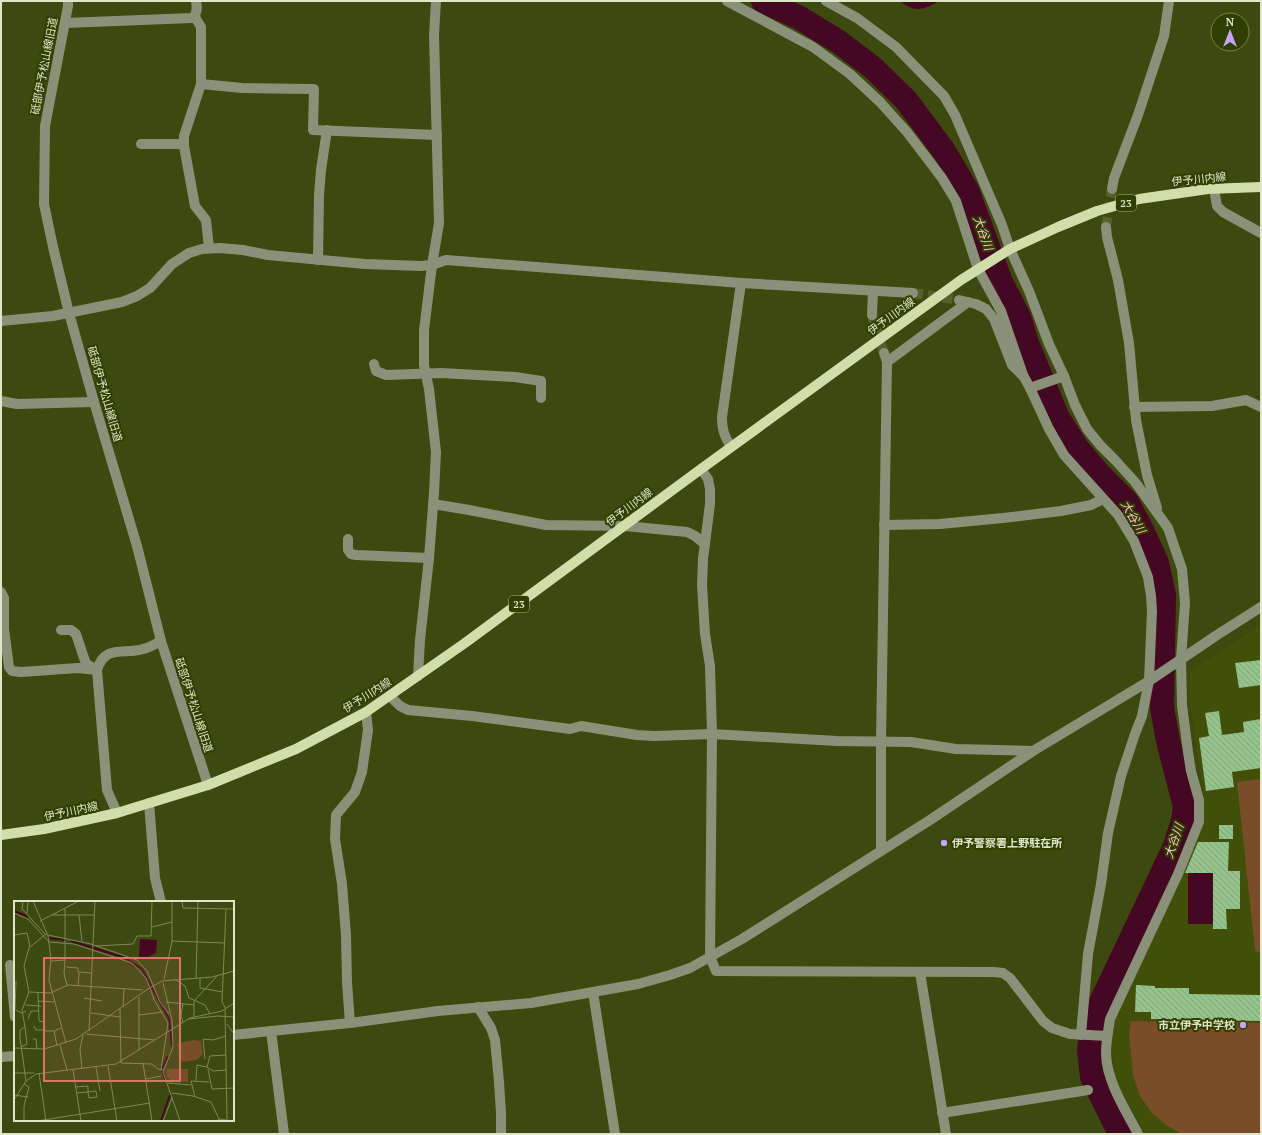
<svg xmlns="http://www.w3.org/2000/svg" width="1262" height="1135" font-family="'PT Serif','Noto Sans JP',serif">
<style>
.built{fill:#424f08}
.park{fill:#784d27}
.water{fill:#450822}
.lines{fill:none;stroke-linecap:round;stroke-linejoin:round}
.river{stroke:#450822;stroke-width:24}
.building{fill:url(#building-back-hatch)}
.minor-tunnel{stroke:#55612a;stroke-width:10;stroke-dasharray:10 5;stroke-linecap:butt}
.minor{stroke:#8a9178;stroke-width:10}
.major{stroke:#cfdeab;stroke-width:10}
.poi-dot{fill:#c3a7f2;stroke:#323e00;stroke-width:1.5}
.labels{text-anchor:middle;stroke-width:4;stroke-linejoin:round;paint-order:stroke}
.shield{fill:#323e00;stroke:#aab48d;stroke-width:1}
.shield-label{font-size:10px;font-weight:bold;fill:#dee7c9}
.street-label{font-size:11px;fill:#dee7c9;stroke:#323e00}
.poi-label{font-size:11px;font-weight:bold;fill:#dee7c9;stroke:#323e00;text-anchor:start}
.water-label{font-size:12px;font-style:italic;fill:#fdbfd0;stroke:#323e00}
.inset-river{fill:none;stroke:#450822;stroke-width:2}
.inset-road{fill:none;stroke:#7d8859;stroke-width:1}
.view{fill:#d97468;fill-opacity:0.15;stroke:#d97468;stroke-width:2}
.inset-edge{fill:none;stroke:#dee7c9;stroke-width:2}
</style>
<defs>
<pattern id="building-back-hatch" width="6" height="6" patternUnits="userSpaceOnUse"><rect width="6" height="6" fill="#94c38b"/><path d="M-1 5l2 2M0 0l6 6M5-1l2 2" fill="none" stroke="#80a477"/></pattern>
</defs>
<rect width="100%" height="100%" fill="#3d490e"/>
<polygon class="built" points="1261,625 1261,1134 1145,1134 1122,1091 1115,1074 1111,1041 1115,1018 1203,823 1203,791 1190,705 1190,671"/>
<g class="park">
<polygon points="1261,779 1261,954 1255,950 1237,782"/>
<polygon points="1131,1021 1261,1023 1261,1134 1181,1134 1166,1125 1152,1113 1140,1096 1133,1075 1129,1035"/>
</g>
<g class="water">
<path d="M900,1H940C923,9 917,14 900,1Z"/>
<rect x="1188" y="873" width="25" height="51"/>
</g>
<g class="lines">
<polyline class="river" points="763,1 800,18 839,42 872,67 906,100 944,151 967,190 1001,282 1019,317 1027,343 1058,418 1077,448 1100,475 1127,502 1142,530 1157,563 1164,595 1162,708 1168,741 1185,807 1183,821 1175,846 1093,1019 1089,1050 1092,1077 1120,1134"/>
</g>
<g class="building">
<polygon points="1261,660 1261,685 1239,688 1235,663"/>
<polygon points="1219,711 1222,735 1244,732 1243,722 1261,719 1261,768 1232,772 1234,787 1206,791 1199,738 1209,736 1205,713"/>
<rect x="1219" y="825" width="14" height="14"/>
<polygon points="1198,842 1229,842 1228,871 1240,871 1240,909 1226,909 1227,929 1213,929 1213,873 1185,873"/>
<polygon points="1136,985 1155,986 1155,988 1189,988 1189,994 1261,995 1261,1021 1151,1019 1151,1012 1135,1012"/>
</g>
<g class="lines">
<g class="minor-tunnel">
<polyline points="1106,227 1112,189"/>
<polyline points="913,293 959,300"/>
<polyline points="872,315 884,353"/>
</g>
<g class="minor">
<polyline points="68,1 68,6 45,126 44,204 53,247 69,313 94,402 137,546 161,641 208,785"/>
<polyline points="727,1 813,47 850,74 880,102 907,132 942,178 956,201 978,269 1001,311 1023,375"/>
<path d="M826,1L857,18L896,47L944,96L955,115L1002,225L1010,249L1029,291L1049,344L1064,376L1075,405L1087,429L1100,445L1115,460L1135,482L1168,528L1182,569L1185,603L1181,659L1182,705L1188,752L1191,771L1199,800V822L1178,874L1110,1019C1108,1031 1106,1042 1106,1054C1107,1082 1125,1109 1138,1134"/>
<polyline points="195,17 201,27 201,84 184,136 184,146 195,206 206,220 209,248"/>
<path d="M65,23L192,18C198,14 197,7 196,1"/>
<polyline points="201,84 242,88 314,89 313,130 437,135"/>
<polyline points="141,144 184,144"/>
<polyline points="1112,189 1114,178 1138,115 1164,36 1169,1"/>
<polyline points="1214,189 1217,206 1223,212 1261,233"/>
<polyline points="1106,227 1107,237 1118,280 1129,343 1136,420 1147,475 1157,508"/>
<polyline points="318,260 319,195 321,170 327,130"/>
<polyline points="959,300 976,304 986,309 994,319 1012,365 1024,377 1030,388 1049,429 1064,455 1118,515 1134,541 1148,577 1151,596 1152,611 1149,681 1142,716 1135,734 1121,776 1108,833 1101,884 1088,954 1081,1035"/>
<polyline points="872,315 873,291"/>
<polyline points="1,321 53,316 122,302 137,296 150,288 172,264 189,253 202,249 220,248 243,250 268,255 365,264 421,266 432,265 446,260 741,283 913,293"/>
<polyline points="887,362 968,302"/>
<polyline points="374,364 376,371 386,375 441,373 459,374 515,377 541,381 541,398"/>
<polyline points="1030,388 1064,376"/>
<polyline points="1,401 17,404 94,402"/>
<polyline points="1134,407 1212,406 1246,400 1261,407"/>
<path d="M731,447C724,435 722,430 722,417L741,283"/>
<polyline points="701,469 708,479 710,489 710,504 703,559 702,585 705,634 710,666 712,734 710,957 716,971 994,972 1003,973 1010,978 1043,1021 1052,1028 1070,1034 1107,1036"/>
<polyline points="433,504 469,510 546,525 625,526 687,532 695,536 705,544"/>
<polyline points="884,525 940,524 1003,518 1061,511 1091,505 1103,499"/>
<polyline points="348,539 348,550 351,554 356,555 429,558"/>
<polyline points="1,592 4,598 4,629 9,667 12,671 21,672 78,668 97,670"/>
<polyline points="61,630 71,630 76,634 86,664 97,670"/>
<polyline points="418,676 420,640 429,558 434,493 436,452 429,389 424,365 424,330 432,265 439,223 434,35 436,1"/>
<polyline points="390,696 400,706 408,710 472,716 570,729 581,726 637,735 654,736 712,734 837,741 911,742 956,749 1033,751"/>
<polyline points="149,803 155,878 161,902"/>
<path d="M117,813L107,790L97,670C105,644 124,655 143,649C149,648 155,644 161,641"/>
<polyline points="881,851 881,742 887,362 884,353"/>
<polyline points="10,965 15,1017"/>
<polyline points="920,972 946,1134"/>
<polyline points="593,992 615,1134"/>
<polyline points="478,1007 491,1028 495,1040 499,1082 501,1113 501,1134"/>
<polyline points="350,1023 347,982 346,935 342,884 335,839 336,815 355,792 362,772 368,730 366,712"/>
<polyline points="271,1031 284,1134"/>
<polyline points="233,1035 350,1023 438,1011 531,1003 638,984 670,975 690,968 742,939 930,820 1033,751 1149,681 1217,635 1261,607"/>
<polyline points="1,1057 15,1056"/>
<polyline points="942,1113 1088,1090"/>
</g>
<polyline class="major" points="1,835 44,829 117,813 208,785 296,749 366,712 465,643 701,469 961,280 1010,249 1058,227 1097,211 1139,199 1208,189 1261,187"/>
</g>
<g class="poi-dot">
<circle cx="944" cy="843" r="4"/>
<circle cx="1243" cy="1025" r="4"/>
</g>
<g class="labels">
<g class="shield">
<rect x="1116" y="195" width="20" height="16" rx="3"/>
<rect x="509" y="596" width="20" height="16" rx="3"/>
</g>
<g class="shield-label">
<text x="1126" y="207">23</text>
<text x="519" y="608">23</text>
</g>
<g class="street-label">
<text transform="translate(44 66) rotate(-79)" y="4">砥部伊予松山線旧道</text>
<text transform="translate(1199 179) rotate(-6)" y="4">伊予川内線</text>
<text transform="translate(891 316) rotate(-36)" y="4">伊予川内線</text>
<text transform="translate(105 394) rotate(74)" y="4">砥部伊予松山線旧道</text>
<text transform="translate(629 507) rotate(-37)" y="4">伊予川内線</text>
<text transform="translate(367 695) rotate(-32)" y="4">伊予川内線</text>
<text transform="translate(194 705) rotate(72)" y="4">砥部伊予松山線旧道</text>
<text transform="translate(71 811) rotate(-12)" y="4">伊予川内線</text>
</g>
<g class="poi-label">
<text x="952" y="847">伊予警察署上野駐在所</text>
<text x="1235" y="1029" text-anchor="end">市立伊予中学校</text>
</g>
<g class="water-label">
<text transform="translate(983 233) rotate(70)" y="4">大谷川</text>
<text transform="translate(1133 517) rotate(60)" y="4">大谷川</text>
<text transform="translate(1174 841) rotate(-71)" y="4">大谷川</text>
</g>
</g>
<g transform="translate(14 901)">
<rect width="220" height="220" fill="#3d490e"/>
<path d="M180,139L187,140L189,153L183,159L168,161L163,142ZM152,168H174V181L158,180L153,176Z" fill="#784d27"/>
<path d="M126,38L143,39L142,52L130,58L125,56Z" fill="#450822"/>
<path class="inset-river" d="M0,10L14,16M34,37L52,39M57,40L109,56L128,68L155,118L158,145M151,180L148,167L154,155M147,220L156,194"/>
<path class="inset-road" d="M9,0L8,8L31,33M19,0L34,35L37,58L35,79L52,142M168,0L169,7L220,8M0,12L14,18L35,41L60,43L118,62L132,77L140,98M13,12L14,0M38,14H81M65,14L68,41M26,20L65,0M138,26L158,21M0,34L13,32L16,46M34,34L77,43L123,59L133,70L146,101L155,113M158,40L211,42M82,45L119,43L123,35H137L138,0M51,59L50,73L53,84M37,60L51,59V8M52,66L64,67V71L77,72M182,77L184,0M186,77V87L209,91M150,78L158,40V0M161,78L171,85L175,97L191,104L196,113M149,82L158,119L159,146L149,171L166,220M64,85L65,72M15,91L36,92L54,84L129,89M24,92L25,120L30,121L31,130H40M70,97L88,100M139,97L154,122L147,169M24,100L40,101M152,101L180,104M169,102L167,115L169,121M11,104L27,105M109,106L110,88M0,108L7,112L12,110M1,108L2,80M106,108L107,162L138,163L144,168L149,169M212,108L208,101L212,8M211,109L213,218M77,112L106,116M125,114L149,111M180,116V100L203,75M14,118L17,110H25M174,118L204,115L220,116M213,123L220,133M20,125L22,129H31M75,130L81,0M72,133L141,139M19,138H22L23,148M46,144L53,169M43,145L40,130L47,127M7,146L13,143L11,126M0,147L30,148L62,138L134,88L148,80L198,76L220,70M125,149V96M191,158L189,138L199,139L212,135M129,162L138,220M94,165L103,220M82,166L86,190M68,168L66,148L69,134M194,168L198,188L220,187M59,169L67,220M212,169L199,170L193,166L196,155L212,154M0,172H20M25,172L32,220M132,178L147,175M12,180L6,137V129L11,126L8,109L15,91L10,65L15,47L33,32M182,180L183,164L193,166M154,182L177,184M61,186L74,185V191L75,197L83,196L82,190L74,191L62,192M158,192L179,195L197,201L205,218M0,194L14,196M181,196L177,180L195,181M0,199L12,180L22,173L102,163L176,117L208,110L220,102M10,220V205L15,186L10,183M23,220L136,202M149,220L158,197M203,220L205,218L220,220"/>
<path class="view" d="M30,57H166V180H30Z"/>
<rect width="220" height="220" class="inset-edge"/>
</g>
<rect width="1262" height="1135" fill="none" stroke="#dee7c9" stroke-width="4"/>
<g transform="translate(1230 32)"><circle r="19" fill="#323e00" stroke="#778250"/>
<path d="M0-3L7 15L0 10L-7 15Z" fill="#c3a7f2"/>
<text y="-6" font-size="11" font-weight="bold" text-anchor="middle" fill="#dee7c9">N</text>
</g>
</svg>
